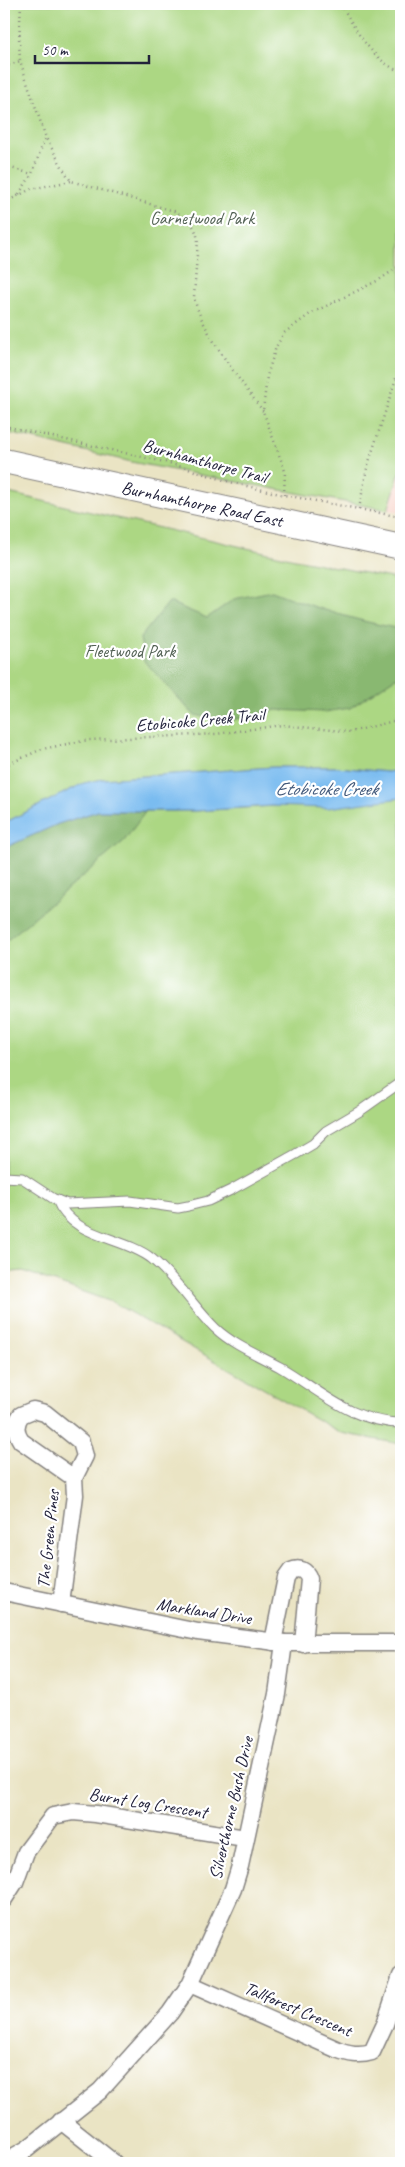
<svg xmlns="http://www.w3.org/2000/svg" width="405" height="2167" font-family="Caveat,sans-serif">
<style>
.built{fill:#f7d1c6}
.green{fill:#acd783;stroke:#677c5f}
.forest{fill:#89b871;stroke:#566d56}
.water{fill:#7abcf0;stroke:#4e6f96}
.lines{fill:none;stroke-linecap:round;stroke-linejoin:round}
.lane-casing{stroke:#868380;stroke-width:11}
.street-casing{stroke:#868380;stroke-width:19}
.secondary-casing{stroke:#868380;stroke-width:26}
.path{stroke:#868380;stroke-width:2.5;stroke-dasharray:1 4;stroke-linecap:butt}
.lane{stroke:#fff;stroke-width:9}
.street{stroke:#fff;stroke-width:16}
.secondary{stroke:#fff;stroke-width:24}
.labels{text-anchor:middle;stroke-width:4.5;stroke-linejoin:round;paint-order:stroke}
.park-label{font-size:18px;fill:#526154;stroke:#fff}
.street-label{font-size:18px;fill:#22223b;stroke:#fff}
.water-label{font-size:19px;font-style:italic;fill:#41587a;stroke:#fff}
</style>
<rect width="100%" height="100%" fill="#fff"/>
<filter id="ink" filterUnits="userSpaceOnUse"><feTurbulence type="fractalNoise" baseFrequency=".02" numOctaves="2"/><feDisplacementMap in="SourceGraphic" scale="10" xChannelSelector="R" yChannelSelector="G"/><feConvolveMatrix kernelMatrix="1 2 1 2 8 2 1 2 1" color-interpolation-filters="sRGB"/></filter>
<filter id="wash" filterUnits="userSpaceOnUse"><feTurbulence type="fractalNoise" baseFrequency=".0096" numOctaves="4" result="noise"/><feDisplacementMap in="SourceGraphic" scale="20" xChannelSelector="R" yChannelSelector="G"/><feGaussianBlur stdDeviation="1.12" result="paint"/><feColorMatrix in="noise" values="0 0 0 0 0 0 0 0 0 0 0 0 0 0 0 0 0 1.4 0 .05"/><feComposite in="paint" operator="in"/></filter>
<g filter="url(#wash)">
<rect width="100%" height="100%" fill="#eae4c4"/>
<polygon class="built" points="401,469 401,512 388,510"/>
<g class="green">
<polygon points="4,4 401,4 401,469 388,510 136,463 4,432"/>
<polygon points="4,492 290,558 401,580 401,770 387,772 337,767 273,767 103,779 84,783 4,823"/>
<polygon points="401,798 401,1444 341,1433 112,1302 23,1271 4,1273 4,848 98,811 196,811"/>
</g>
<g class="forest">
<path d="M272,591C315,608 356,621 401,629V678H395L350,708L325,712L276,710L227,721L194,715L144,661L140,638L169,602L207,618L234,599Z"/>
<polygon points="98,811 146,811 124,841 4,943 4,848 58,824"/>
</g>
<polygon class="water" points="273,767 337,767 387,772 401,770 401,798 328,808 271,806 196,811 98,811 58,824 4,848 4,823 84,783 103,779"/>
</g>
<g filter="url(#ink)">
<g class="lines">
<defs>
<g id="lane">
<polyline points="4,1177 22,1178 54,1199 67,1204 130,1201 178,1208 188,1206 208,1201 231,1190 296,1154 313,1144 326,1131 360,1111 401,1082"/>
<path d="M57,1200C72,1238 122,1236 151,1258C177,1279 192,1305 215,1328C233,1345 258,1355 280,1367C321,1391 351,1422 401,1423"/>
</g>
<g id="street">
<polyline points="4,1592 198,1632 284,1643 401,1643"/>
<path d="M61,1604L75,1495L74,1478L21,1441C15,1432 15,1424 21,1415L33,1410L45,1413L81,1442L85,1456L74,1478"/>
<path d="M273,1642L286,1578L291,1571C299,1567 306,1570 309,1579L303,1644"/>
<polyline points="4,1899 15,1882 26,1852 53,1816 73,1812 96,1814 245,1838"/>
<path d="M190,1984L336,2049C349,2054 359,2056 372,2052L385,2024L401,1976"/>
<polyline points="61,2121 114,2163"/>
<polyline points="4,2162 27,2149 100,2091 170,2013 190,1984 233,1889 240,1866 277,1694 284,1643"/>
</g>
<polyline id="secondary" points="4,461 401,547"/>
</defs>
<use href="#lane" class="lane-casing"/>
<use href="#street" class="street-casing"/>
<use href="#secondary" class="secondary-casing"/>
<g class="path">
<path d="M21,4L19,41L20,61L46,138L65,172L71,181L174,211C188,218 195,224 198,240L194,297C200,329 243,385 263,411"/>
<path d="M341,4C356,31 372,60 401,72"/>
<polyline points="4,67 20,61"/>
<polyline points="4,166 32,174"/>
<polyline points="19,194 32,174 45,138"/>
<polyline points="4,203 31,189 71,181"/>
<polyline points="4,426 169,463 230,482 284,495 401,517"/>
<polyline points="284,495 285,471 263,411 267,376 276,347 284,333 310,314 379,280 401,265"/>
<polyline points="359,509 367,468 401,363"/>
<polyline points="4,766 42,749 88,740 216,734 282,725 351,732 401,719"/>
</g>
<use href="#lane" class="lane"/>
<use href="#street" class="street"/>
<use href="#secondary" class="secondary"/>
</g>
</g>
<g class="labels">
<g class="park-label">
<text x="202" y="224">Garnetwood Park</text>
<text x="130" y="657">Fleetwood Park</text>
</g>
<g class="street-label">
<text transform="translate(205 461) rotate(15)" y="6">Burnhamthorpe Trail</text>
<text transform="translate(202 504) rotate(12)" y="6">Burnhamthorpe Road East</text>
<text transform="translate(200 720) rotate(-5)" y="6">Etobicoke Creek Trail</text>
<text transform="translate(48 1539) rotate(-84)" y="6">The Green Pines</text>
<text transform="translate(204 1611) rotate(9)" y="6">Markland Drive</text>
<text transform="translate(148 1803) rotate(9)" y="6">Burnt Log Crescent</text>
<text transform="translate(231 1808) rotate(-77)" y="6">Silverthorne Bush Drive</text>
<text transform="translate(298 2009) rotate(23)" y="6">Tallforest Crescent</text>
</g>
<g class="water-label">
<text x="326" y="795">Etobicoke Creek</text>
</g>
</g>
<rect width="405" height="2167" fill="none" stroke="#fff" stroke-width="20"/>
<path d="M35 55v8h114v-8" fill="none" stroke="#22223b" stroke-width="2.5"/>
<text x="42" y="55" font-size="15" fill="#22223b" stroke="#ffffff" stroke-width="4" paint-order="stroke">50 m</text>
</svg>
